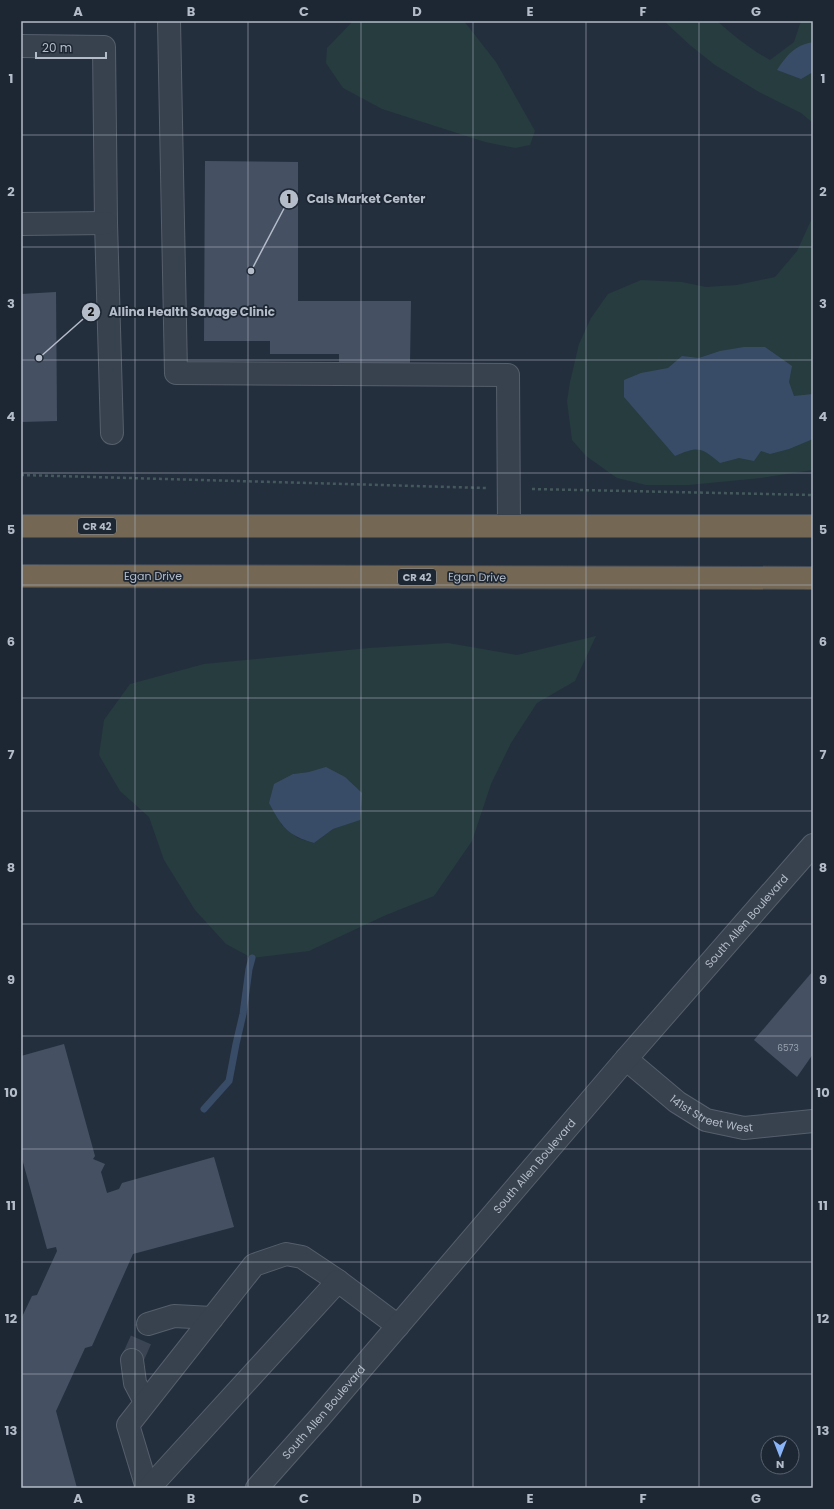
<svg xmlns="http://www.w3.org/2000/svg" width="834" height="1509" font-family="Poppins,sans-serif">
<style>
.green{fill:#263c3f;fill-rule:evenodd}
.water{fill:#394c67}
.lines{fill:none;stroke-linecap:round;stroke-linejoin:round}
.stream{stroke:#394c67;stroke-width:7}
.building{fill:#455162}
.minor-tunnel{stroke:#3a4453;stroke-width:22;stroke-dasharray:22 11;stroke-linecap:butt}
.minor-casing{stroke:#565f6c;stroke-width:24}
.highway-casing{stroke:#434c59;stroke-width:24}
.path{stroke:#44595c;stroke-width:2.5;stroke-dasharray:3 3;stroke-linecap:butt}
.minor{stroke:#38414e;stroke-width:22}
.highway{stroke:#746855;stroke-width:22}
.grid{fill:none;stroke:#b4bcc9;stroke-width:1;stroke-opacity:0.55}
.labels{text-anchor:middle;stroke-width:3.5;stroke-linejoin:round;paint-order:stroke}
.number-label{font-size:9px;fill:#98a1af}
.shield{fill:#1d2633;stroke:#878f9c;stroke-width:1}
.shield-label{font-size:10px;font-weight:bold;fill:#b4bcc9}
.street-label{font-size:11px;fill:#b4bcc9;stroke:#1d2633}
.leader{fill:none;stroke:#b4bcc9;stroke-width:1.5}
.callout-dot{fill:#b4bcc9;stroke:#1d2633;stroke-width:1.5}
.mark-label{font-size:12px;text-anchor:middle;font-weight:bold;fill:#111}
.callout-label{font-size:12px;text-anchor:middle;font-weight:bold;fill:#b4bcc9;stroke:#1d2633;stroke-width:3.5;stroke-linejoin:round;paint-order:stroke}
.neatline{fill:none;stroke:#b4bcc9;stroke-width:1.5}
.grid-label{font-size:13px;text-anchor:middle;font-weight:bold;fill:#b4bcc9}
</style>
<rect width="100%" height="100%" fill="#242f3e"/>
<g class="green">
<polygon points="353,21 464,21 496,62 535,131 530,145 515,148 485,142 382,109 343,88 326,63 327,48"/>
<path d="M664,21H717C734,36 750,49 770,60L794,42L801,21H813V123L801,113L759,92L715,65L691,46Z"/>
<polygon points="813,216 813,470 761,478 689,485 646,485 617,478 586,456 572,440 567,401 570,382 579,344 591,318 608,294 641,280 682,282 706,287 737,285 775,277 797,251"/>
<path d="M596,636L575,681L537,703L511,743L491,784L472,841L434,896L386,915L309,951L252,958L226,944L195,910L164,860L149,817L120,791L99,755L104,720L130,684L204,664L369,648L448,643L517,655ZM309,772L360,819L333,829L314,843L298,838L281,824L293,774Z"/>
</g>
<g class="water">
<path d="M813,42V72L801,79L777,70C787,55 795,45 813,42Z"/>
<path d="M744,347H765L792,366L789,382L794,396L813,394V439L789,449L770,454L761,451L754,461L739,458L720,463C701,447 698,446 675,456L624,397V380L641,373L668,368L682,356L699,358L720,351Z"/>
<path d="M326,767L345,777L362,793L360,820L333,829L314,843C287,835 282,827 269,803L274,784L293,774L309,772Z"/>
</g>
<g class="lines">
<polyline class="stream" points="204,1109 229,1081 236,1044 243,1014 249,969 252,958"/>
</g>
<g class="building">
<polygon points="205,161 298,162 298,301 411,301 410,363 339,363 339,354 270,354 270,341 204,341"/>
<polygon points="56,292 57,421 21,422 21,294"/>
<polygon points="813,971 813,1054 797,1077 754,1040"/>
<polygon points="64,1044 95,1156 93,1159 105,1164 101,1172 107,1193 119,1189 122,1183 214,1157 234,1227 133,1254 92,1346 85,1348 56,1411 77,1488 21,1488 21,1319 32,1296 37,1295 57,1251 56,1247 47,1249 21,1155 21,1056"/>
</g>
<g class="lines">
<polyline class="minor-tunnel" points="132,1360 148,1324"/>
<defs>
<g id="minor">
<polyline points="169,21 176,373 508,375 509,526"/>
<polyline points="21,46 104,47 106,223 112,433"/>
<polyline points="21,224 106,223"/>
<path id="s1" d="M626,1059L677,1102L706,1120L744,1128L813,1121"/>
<polyline points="148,1324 174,1316 212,1318"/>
<polyline points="132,1360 135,1383 145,1402"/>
<polyline points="147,1488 128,1425 254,1265 286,1254 302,1257 338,1281"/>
<polyline points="149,1488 338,1281 398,1326"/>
<path id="s2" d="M257,1488L320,1417L626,1059L813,845"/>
</g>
<g id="highway">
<polyline points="21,526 813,526"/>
<polyline points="21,576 813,578"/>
</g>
</defs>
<use href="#minor" class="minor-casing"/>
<use href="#highway" class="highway-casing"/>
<g class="path">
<polyline points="21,475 487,488"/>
<polyline points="532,489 813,495"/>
</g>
<use href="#minor" class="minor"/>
<use href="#highway" class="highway"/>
</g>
<path class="grid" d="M135,21V1488M248,21V1488M361,21V1488M473,21V1488M586,21V1488M699,21V1488M21,135H813M21,247H813M21,360H813M21,473H813M21,585H813M21,698H813M21,811H813M21,924H813M21,1036H813M21,1149H813M21,1262H813M21,1374H813"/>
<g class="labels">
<g class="number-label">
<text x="788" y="1051">6573</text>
</g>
<g class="shield">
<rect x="78" y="518" width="38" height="16" rx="3"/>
<rect x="398" y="569" width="38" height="16" rx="3"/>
</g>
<g class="shield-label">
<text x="97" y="530">CR 42</text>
<text x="417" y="581">CR 42</text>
</g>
<g class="street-label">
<text x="153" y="580">Egan Drive</text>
<text transform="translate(477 577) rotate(1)" y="4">Egan Drive</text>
<text dy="4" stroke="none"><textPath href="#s2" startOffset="749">South Allen Boulevard</textPath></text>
<text dy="4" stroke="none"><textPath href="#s1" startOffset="104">141st Street West</textPath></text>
<text dy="4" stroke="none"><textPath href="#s2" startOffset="425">South Allen Boulevard</textPath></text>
<text dy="4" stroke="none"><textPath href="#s2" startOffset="101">South Allen Boulevard</textPath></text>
</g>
</g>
<path class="leader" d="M251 271L289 199M39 358L91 312"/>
<g class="callout-dot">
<circle cx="251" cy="271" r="4"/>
<circle cx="39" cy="358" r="4"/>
<circle cx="289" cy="199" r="10"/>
<circle cx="91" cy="312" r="10"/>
</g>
<g class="mark-label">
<text x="289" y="203">1</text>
<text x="91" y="316">2</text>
</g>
<g class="callout-label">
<text x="366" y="203">Cals Market Center</text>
<text x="192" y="316">Allina Health Savage Clinic</text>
</g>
<rect width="834" height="1509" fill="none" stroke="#1d2633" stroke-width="44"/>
<g transform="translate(780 1455) rotate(180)"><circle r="19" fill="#1d2633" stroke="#59626f"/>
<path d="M0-3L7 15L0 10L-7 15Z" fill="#8ab4f8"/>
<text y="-6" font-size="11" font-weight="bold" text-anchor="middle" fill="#b4bcc9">N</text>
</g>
<path d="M36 52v6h70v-6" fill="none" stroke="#b4bcc9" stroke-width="2"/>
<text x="42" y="52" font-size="12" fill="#b4bcc9" stroke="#1d2633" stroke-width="3" paint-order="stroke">20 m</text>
<rect x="22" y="22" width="790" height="1465" class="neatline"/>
<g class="grid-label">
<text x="78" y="16">A</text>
<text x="191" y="16">B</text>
<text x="304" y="16">C</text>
<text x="417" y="16">D</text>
<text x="530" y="16">E</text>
<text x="643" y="16">F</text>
<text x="756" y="16">G</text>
<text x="11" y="83">1</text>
<text x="823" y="83">1</text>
<text x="11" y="196">2</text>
<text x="823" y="196">2</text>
<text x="11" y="308">3</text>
<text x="823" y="308">3</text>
<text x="11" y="421">4</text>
<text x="823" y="421">4</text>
<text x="11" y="534">5</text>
<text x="823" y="534">5</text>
<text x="11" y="646">6</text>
<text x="823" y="646">6</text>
<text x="11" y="759">7</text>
<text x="823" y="759">7</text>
<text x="11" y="872">8</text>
<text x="823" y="872">8</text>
<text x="11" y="984">9</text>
<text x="823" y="984">9</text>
<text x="11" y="1097">10</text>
<text x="823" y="1097">10</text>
<text x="11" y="1210">11</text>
<text x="823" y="1210">11</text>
<text x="11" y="1323">12</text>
<text x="823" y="1323">12</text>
<text x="11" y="1435">13</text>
<text x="823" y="1435">13</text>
<text x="78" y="1503">A</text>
<text x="191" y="1503">B</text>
<text x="304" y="1503">C</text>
<text x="417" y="1503">D</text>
<text x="530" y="1503">E</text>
<text x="643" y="1503">F</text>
<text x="756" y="1503">G</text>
</g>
</svg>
